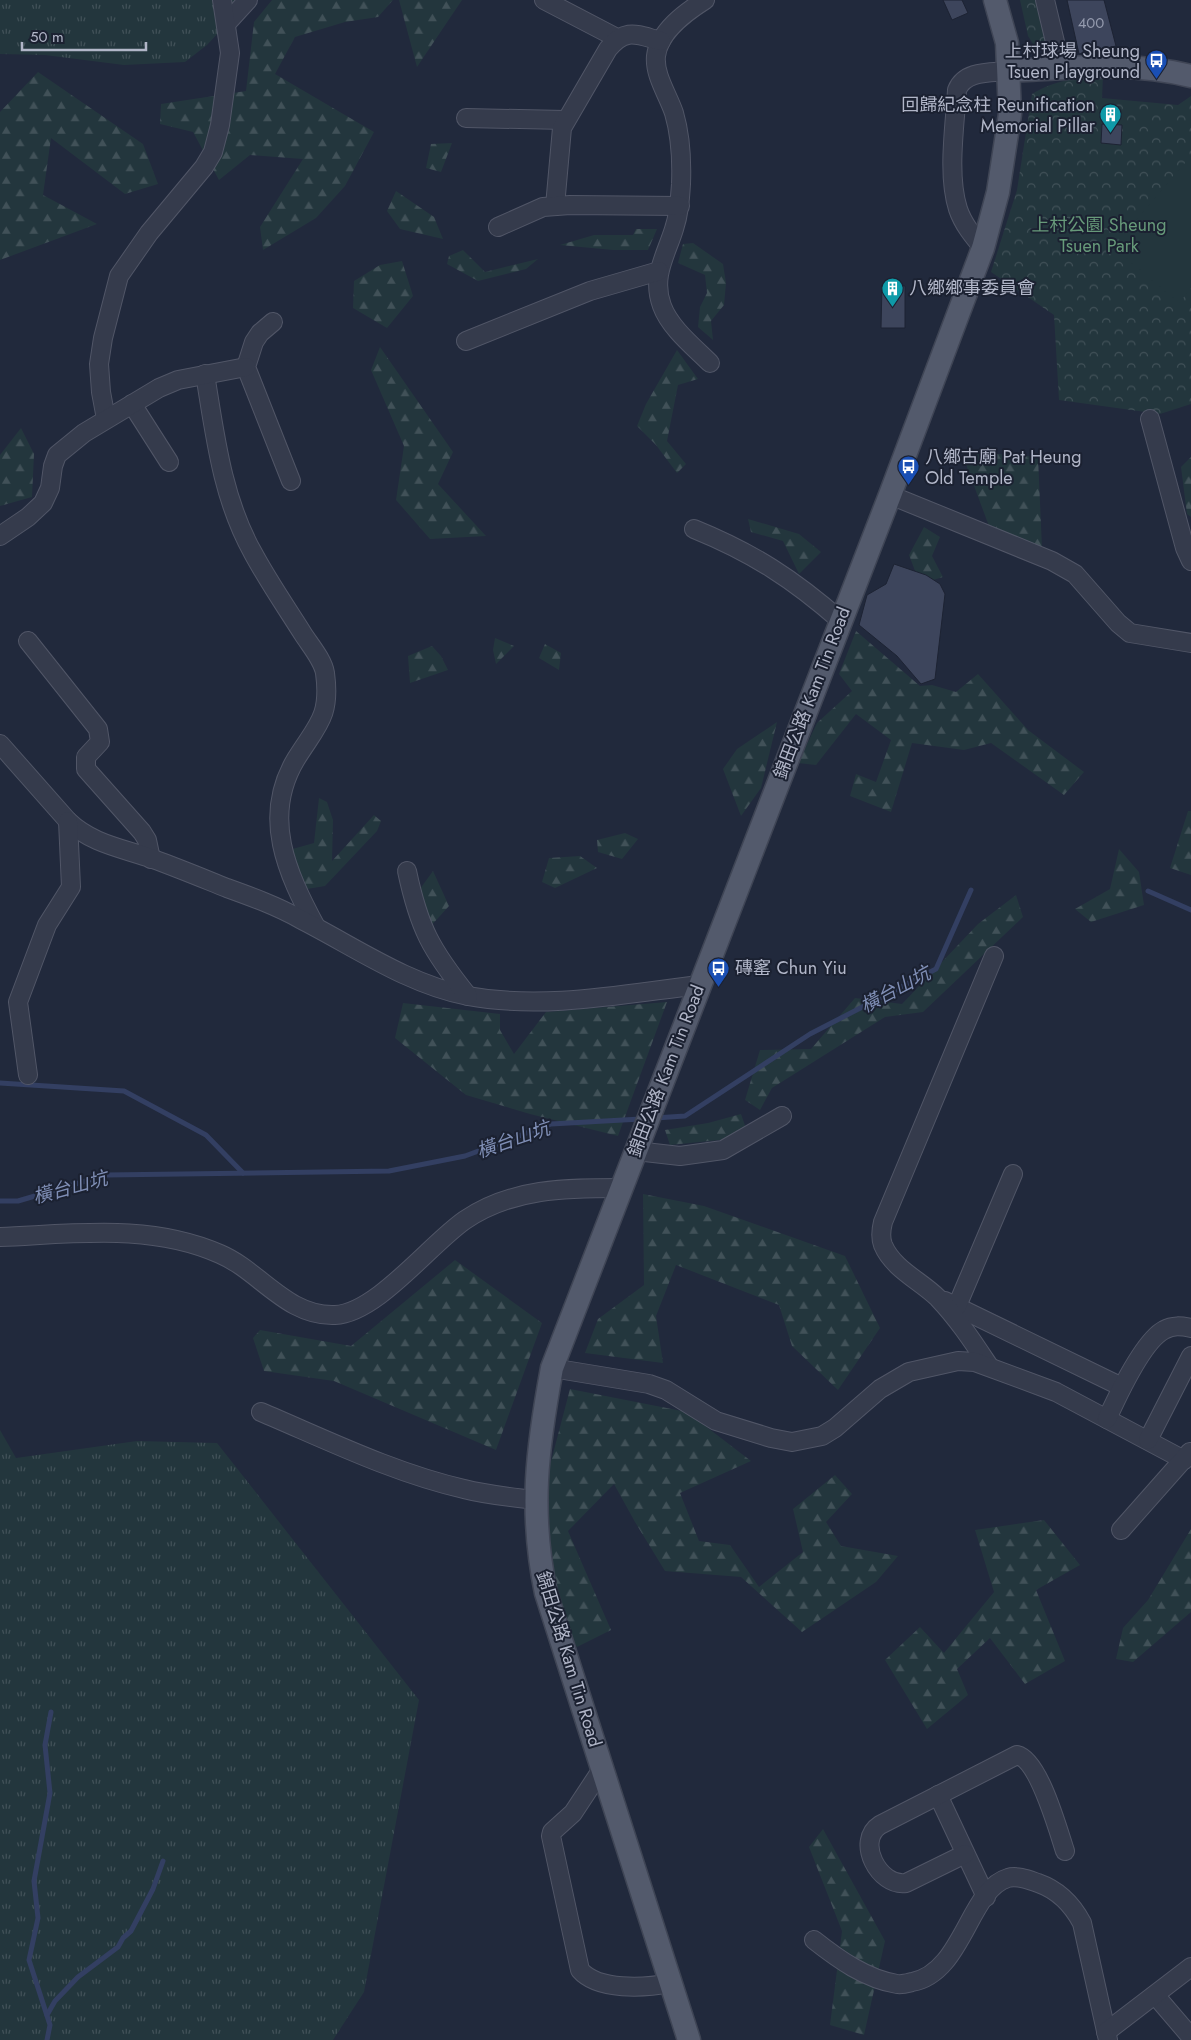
<svg xmlns="http://www.w3.org/2000/svg" width="1191" height="2040" font-family="Jost,'Noto Sans TC',sans-serif">
<style>
.grass{fill:url(#grass-tufts)}
.forest{fill:url(#forest-firs)}
.park{fill:url(#park-crowns)}
.pitch{fill:#23363d}
.lines{fill:none;stroke-linecap:round;stroke-linejoin:round}
.stream{stroke:#333f62;stroke-width:5}
.building{fill:#3d455c;stroke:#1d2333}
.minor-casing{stroke:#515667;stroke-width:20}
.major-casing{stroke:#3f4555;stroke-width:25}
.minor{stroke:#353b4c;stroke-width:18}
.major{stroke:#535a6c;stroke-width:22}
.labels{text-anchor:middle;stroke-width:4;stroke-linejoin:round;paint-order:stroke}
.number-label{font-size:15px;fill:#949aad}
.poi-label{font-size:18px;fill:#b1b6c8;stroke:#1b2131;text-anchor:start}
.park-label{font-size:18px;fill:#679a7a;stroke:#1b2131}
.street-label{font-size:18px;fill:#b1b6c8;stroke:#1b2131}
.water-label{font-size:19px;font-style:italic;fill:#7f8eb5;stroke:#1b2131}
</style>
<defs>
<pattern id="grass-tufts" width="24" height="20" patternUnits="userSpaceOnUse" patternTransform="scale(1.25)"><rect width="24" height="20" fill="#23363d"/><path d="M3 7l-1-3M5 7V3M7 7l1-3M15 17l-1-3M17 17v-4M19 17l1-3" fill="none" stroke="#415158"/></pattern>
<pattern id="forest-firs" width="22" height="20" patternUnits="userSpaceOnUse" patternTransform="scale(1.25)"><rect width="22" height="20" fill="#23363d"/><path d="M5 1l3.5 6h-7zM16 11l3.5 6h-7z" fill="#415158"/></pattern>
<pattern id="park-crowns" width="20" height="18" patternUnits="userSpaceOnUse" patternTransform="scale(1.25)"><rect width="20" height="18" fill="#23363d"/><path d="M2 6a3 3 0 1 1 6 0M12 15a3 3 0 1 1 6 0" fill="none" stroke="#415158"/></pattern>
</defs>
<rect width="100%" height="100%" fill="#21293c"/>
<g class="grass">
<polygon points="0,0 249,0 207,45 185,62 124,65 45,55 0,54"/>
<polygon points="0,1430 16,1458 137,1441 217,1443 419,1700 364,1992 333,2040 0,2040"/>
</g>
<g class="forest">
<polygon points="272,0 393,0 378,17 345,22 295,37 275,74 374,132 345,186 316,218 263,250 260,227 303,159 250,155 219,180 193,132 160,124 161,104 246,91 254,22"/>
<polygon points="399,0 462,0 417,67"/>
<polygon points="38,72 143,144 158,184 125,194 51,138 43,195 97,224 0,260 0,112"/>
<polygon points="452,143 441,172 426,168 431,144"/>
<polygon points="396,191 434,217 443,239 400,229 387,211"/>
<polygon points="636,229 657,229 648,250 613,250 560,245 594,235 633,235"/>
<polygon points="693,243 723,264 726,283 724,305 711,321 713,340 698,327 700,307 707,293 705,275 678,263 683,244"/>
<polygon points="463,250 485,272 538,259 526,269 478,281 447,264 449,256"/>
<polygon points="402,261 413,296 387,328 353,308 354,281 380,265"/>
<polygon points="380,347 453,452 438,484 486,536 430,539 396,500 404,446 371,370"/>
<polygon points="677,350 698,379 678,385 667,441 686,464 677,473 656,445 637,426 646,404"/>
<polygon points="21,428 34,454 32,497 0,506 0,455"/>
<polygon points="961,451 1038,457 1042,548 989,526"/>
<polygon points="1191,457 1191,517 1187,514 1181,467"/>
<polygon points="748,519 799,534 821,552 799,574 783,541 751,532"/>
<polygon points="924,527 940,537 932,556 943,577 920,584 909,555"/>
<polygon points="856,631 920,686 932,685 956,692 978,674 1028,730 1084,772 1064,795 991,743 964,750 912,743 891,812 850,796 856,774 876,782 891,740 856,714 816,765 798,763 817,723 852,691 839,674"/>
<polygon points="495,638 514,646 496,664 493,650"/>
<polygon points="545,644 561,653 559,670 539,658"/>
<polygon points="432,646 441,656 448,670 410,683 408,656"/>
<polygon points="777,722 761,788 741,816 723,769 737,749"/>
<polygon points="319,798 327,802 333,820 332,861 374,815 381,821 377,831 325,886 307,889 296,869 289,850 314,843"/>
<polygon points="1188,811 1191,811 1191,875 1170,868"/>
<polygon points="625,833 638,839 622,859 598,852 597,840"/>
<polygon points="1119,849 1139,872 1144,905 1091,922 1075,909 1110,889"/>
<polygon points="580,856 597,868 555,888 542,882 549,858"/>
<polygon points="433,871 449,906 429,928 417,893"/>
<polygon points="1016,895 1023,917 923,1012 885,1017 772,1088 760,1110 745,1100 760,1050 811,1049 855,998 902,1004 978,924"/>
<polygon points="667,1002 618,1136 530,1114 466,1095 395,1038 403,1003 500,1014 500,1030 514,1054 546,1012"/>
<polygon points="741,1114 749,1137 670,1145 665,1130 708,1123"/>
<polygon points="643,1194 704,1206 845,1256 880,1328 838,1390 792,1346 779,1305 676,1265 656,1316 663,1363 585,1353 598,1319 644,1285"/>
<polygon points="455,1260 542,1323 496,1450 334,1381 264,1371 253,1338 260,1330 351,1346"/>
<polygon points="570,1389 687,1412 751,1461 680,1493 699,1541 730,1545 759,1587 803,1552 793,1509 835,1475 852,1494 826,1522 841,1546 898,1556 876,1582 802,1632 741,1577 665,1571 635,1522 614,1484 568,1531 611,1630 577,1647 541,1587 543,1492"/>
<polygon points="1044,1520 1080,1565 1036,1590 1065,1661 1025,1684 990,1638 957,1669 968,1695 927,1729 885,1660 920,1627 944,1653 994,1592 975,1530"/>
<polygon points="1191,1529 1191,1612 1133,1662 1116,1659 1123,1628 1148,1600"/>
<polygon points="823,1829 885,1941 864,2035 830,2025 842,1931 809,1847"/>
</g>
<g class="park">
<polygon points="1020,0 1048,0 1061,48 1045,50 1035,47 1028,36"/>
<path d="M1103,76L1102,98L1178,105L1191,96V404L1160,414L1059,400L1054,315L991,272L1017,190L1032,94C1055,80 1076,78 1103,76Z"/>
</g>
<polygon class="pitch" points="1191,156 1191,288 1179,303 1113,247"/>
<g class="lines">
<g class="stream">
<polyline points="1148,891 1191,910"/>
<polyline points="0,1083 124,1091 206,1135 243,1173"/>
<polyline points="655,1118 685,1116 810,1034 936,969 971,890"/>
<polyline points="0,1201 18,1201 106,1175 389,1171 465,1156 551,1124 641,1119"/>
<polyline points="47,2015 55,2001 78,1977 118,1947 123,1938 131,1931 153,1889 163,1861"/>
<polyline points="47,2040 50,2025 29,1960 38,1918 34,1881 50,1793 45,1745 51,1712"/>
</g>
</g>
<g class="building">
<polygon points="943,0 962,0 968,13 952,20"/>
<polygon points="1067,0 1104,0 1116,46 1079,54"/>
<polygon points="1102,124 1122,125 1121,145 1101,143"/>
<polygon points="882,285 905,286 905,328 881,328"/>
<polygon points="894,564 926,575 940,584 945,594 935,679 921,684 897,656 859,625 867,595 886,584"/>
</g>
<g class="lines">
<defs>
<g id="minor">
<polyline points="544,0 617,38"/>
<path d="M705,0C686,12 659,31 656,56C654,75 668,95 674,113C681,137 682,159 681,184C680,200 679,214 674,229C666,255 651,277 662,306C670,328 694,347 710,363"/>
<polyline points="1045,0 1061,67"/>
<polyline points="226,24 248,0"/>
<polyline points="466,118 565,120"/>
<path d="M555,206L562,128L608,49C626,27 637,35 661,41"/>
<polyline points="498,227 543,207 570,205 680,206"/>
<path d="M983,248C973,236 963,224 958,209C947,175 955,125 957,90C965,70 991,73 1009,71"/>
<polyline points="273,322 260,333 254,342 246,367 291,481"/>
<polyline points="466,341 590,291 659,271"/>
<path d="M205,374C215,435 222,498 253,553C268,581 286,607 303,634C310,645 323,660 325,673C331,717 317,725 296,759C261,817 287,873 316,927"/>
<polyline points="132,404 169,462"/>
<polyline points="106,419 101,392 99,364 103,338 119,276 149,233 204,167 213,152 220,125 230,53 222,0"/>
<polyline points="1150,419 1185,548 1191,561"/>
<polyline points="890,495 1052,561 1075,574 1118,623 1130,633 1191,643"/>
<path d="M694,529C753,553 793,579 841,621"/>
<polyline points="0,536 28,517 43,503 50,488 53,466 57,455 84,433 159,388 178,380 246,367"/>
<polyline points="28,641 98,729 100,742 86,757 86,769 142,832 147,840 151,859"/>
<path d="M0,744L68,821C92,844 122,848 153,859C178,868 202,878 227,888C252,897 277,906 300,919C355,947 407,984 468,996C544,1010 623,994 699,985"/>
<path d="M407,871C419,928 431,950 468,996"/>
<polyline points="28,1075 18,1002 47,925 71,887 68,821"/>
<polyline points="636,1151 680,1156 723,1150 782,1116"/>
<path d="M0,1237C74,1234 150,1223 220,1254C260,1271 287,1317 335,1315C377,1313 430,1244 465,1220C512,1188 566,1188 621,1188"/>
<polyline points="945,1301 1122,1387"/>
<polyline points="957,1306 1013,1174"/>
<path d="M989,1366C973,1342 958,1319 938,1298C921,1281 893,1269 883,1245C880,1237 881,1230 883,1222L994,956"/>
<polyline points="552,1368 649,1384 666,1390 716,1421 771,1438 792,1442 822,1436 835,1428 880,1389 909,1372 958,1361 975,1362 1056,1392 1184,1460"/>
<path d="M261,1412C327,1440 394,1473 464,1489C487,1495 511,1497 535,1500"/>
<path d="M1107,1419C1117,1397 1143,1341 1164,1330C1173,1325 1181,1326 1191,1328"/>
<polyline points="1148,1440 1191,1356"/>
<polyline points="1121,1530 1190,1452"/>
<path d="M602,1769L573,1813L552,1832L551,1836L580,1970C598,1991 645,1988 670,1983"/>
<polyline points="938,1795 986,1897"/>
<path d="M965,1854L906,1883C879,1887 855,1841 880,1825L1017,1755C1039,1760 1058,1830 1065,1851"/>
<path d="M814,1940C838,1959 866,1979 897,1984C902,1985 908,1983 912,1982C963,1973 969,1889 1008,1878C1017,1875 1029,1880 1038,1883C1058,1890 1072,1904 1082,1923L1108,2040"/>
<polyline points="1155,1995 1191,2037"/>
<polyline points="1106,2032 1191,1967"/>
</g>
<g id="major">
<path d="M1009,71C1072,68 1128,61 1191,76"/>
<path d="M689,2040L546,1593C529,1511 537,1449 552,1368L890,495L983,248L998,192L1010,114L1007,43L995,0"/>
</g>
</defs>
<use href="#minor" class="minor-casing"/>
<use href="#major" class="major-casing"/>
<use href="#minor" class="minor"/>
<use href="#major" class="major"/>
</g>
<defs>
<symbol id="bus-pin" viewBox="-11 -11 22 30"><path d="M0 17L-7.5 6A9.5 9.5 0 1 1 7.5 6Z" fill="#1a4fb4" stroke="#1b2131"/><path d="M-5-6H5V4H4V6H2V4H-2V6H-4V4H-5ZM-3.5-4V0h7V-4ZM-3.5 1.2v1.5H-2V1.2ZM2 1.2v1.5H3.5V1.2Z" fill="#fff"/></symbol>
<symbol id="building-pin" viewBox="-11 -11 22 30"><path d="M0 17L-7.5 6A9.5 9.5 0 1 1 7.5 6Z" fill="#0f9aa8" stroke="#1b2131"/><path d="M-4-6H4V6H1V3H-1V6H-4ZM-2.5-4.3h1.7v1.8h-1.7ZM.8-4.3h1.7v1.8H.8ZM-2.5-1h1.7V.8h-1.7ZM.8-1h1.7V.8H.8Z" fill="#fff"/></symbol>
</defs>
<g fill-rule="evenodd">
<use href="#bus-pin" x="1144" y="48" width="25" height="34"/>
<use href="#building-pin" x="1098" y="102" width="25" height="34"/>
<use href="#building-pin" x="880" y="276" width="25" height="34"/>
<use href="#bus-pin" x="896" y="454" width="25" height="34"/>
<use href="#bus-pin" x="706" y="956" width="25" height="34"/>
</g>
<g class="labels">
<g class="number-label">
<text x="1091" y="28">400</text>
</g>
<g class="poi-label">
<text x="1140" y="57" text-anchor="end">上村球場 Sheung<tspan x="1140" dy="21">Tsuen Playground</tspan></text>
<text x="1095" y="111" text-anchor="end">回歸紀念柱 Reunification<tspan x="1095" dy="21">Memorial Pillar</tspan></text>
<text x="909" y="294">八鄉鄉事委員會</text>
<text x="925" y="463">八鄉古廟 Pat Heung<tspan x="925" dy="21">Old Temple</tspan></text>
<text x="735" y="974">磚窰 Chun Yiu</text>
</g>
<g class="park-label">
<text x="1099" y="231">上村公園 Sheung<tspan x="1099" dy="21">Tsuen Park</tspan></text>
</g>
<g class="street-label">
<text transform="translate(812 693) rotate(-69)" y="6">錦田公路 Kam Tin Road</text>
<text transform="translate(666 1071) rotate(-69)" y="6">錦田公路 Kam Tin Road</text>
<text transform="translate(569 1659) rotate(73)" y="6">錦田公路 Kam Tin Road</text>
</g>
<g class="water-label">
<text transform="translate(895 989) rotate(-28)" y="7">橫台山坑</text>
<text transform="translate(513 1139) rotate(-19)" y="7">橫台山坑</text>
<text transform="translate(70 1187) rotate(-15)" y="7">橫台山坑</text>
</g>
</g>
<path d="M22 42v8h124v-8" fill="none" stroke="#b1b6c8" stroke-width="2.5"/>
<text x="30" y="42" font-size="15" fill="#b1b6c8" stroke="#1b2131" stroke-width="4" paint-order="stroke">50 m</text>
</svg>
